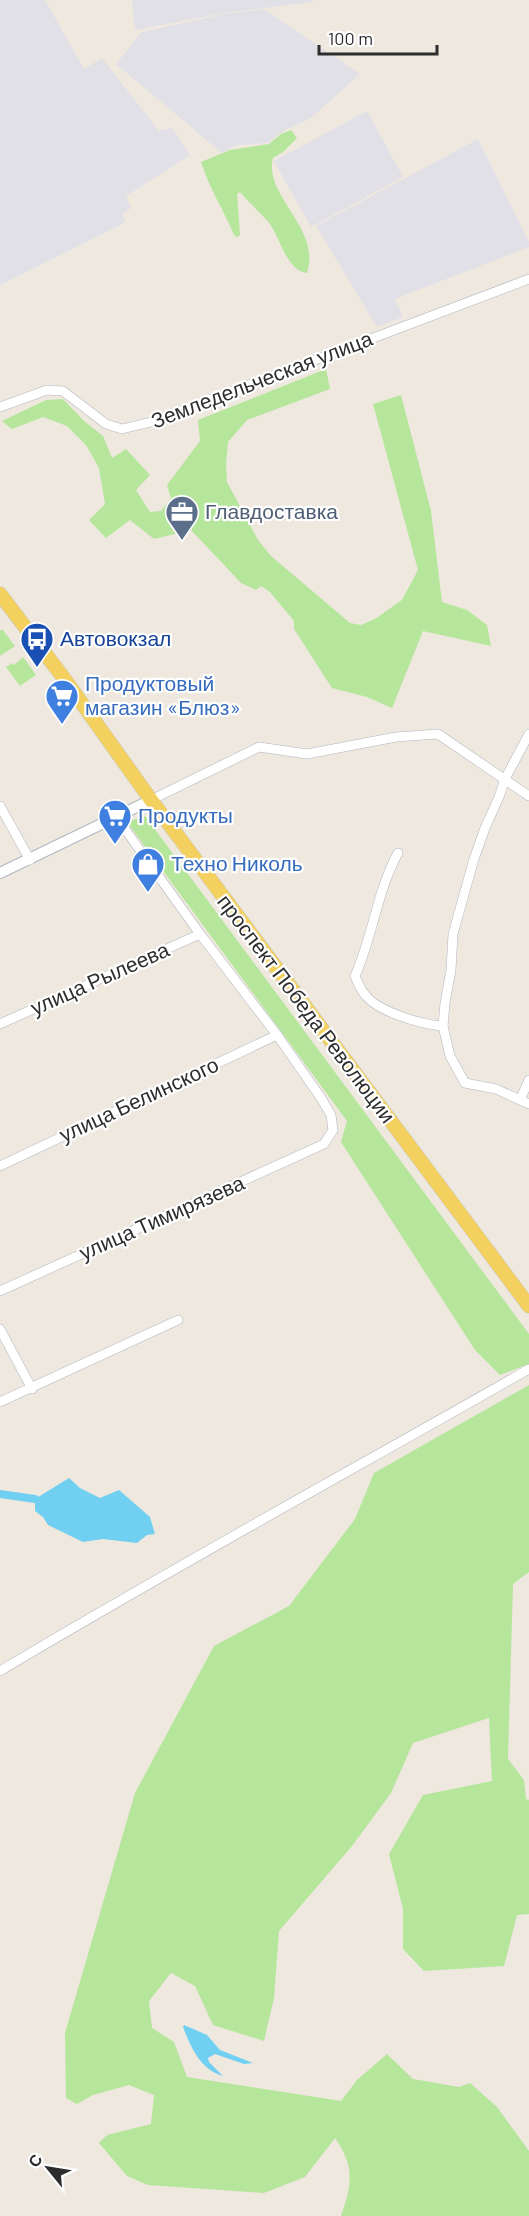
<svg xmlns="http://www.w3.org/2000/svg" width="529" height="2216" font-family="Barlow,sans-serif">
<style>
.industrial{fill:#e2e0e7}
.green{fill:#b5e69b}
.water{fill:#71d0f2}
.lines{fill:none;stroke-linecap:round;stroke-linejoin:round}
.canal{stroke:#71d0f2;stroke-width:8}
.minor-casing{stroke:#b3b6c0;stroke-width:10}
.tertiary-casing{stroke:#b3b6c0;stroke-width:12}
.primary-casing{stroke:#c8c8c8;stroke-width:15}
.minor{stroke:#fff;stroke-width:9}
.tertiary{stroke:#fff;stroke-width:10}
.primary{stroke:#f4d15f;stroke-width:14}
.labels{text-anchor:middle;stroke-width:4.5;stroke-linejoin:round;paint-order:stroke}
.street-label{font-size:21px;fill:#2d2d2d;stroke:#fff}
.service-label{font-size:21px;fill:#4e5e75;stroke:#fff;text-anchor:start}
.transit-label{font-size:21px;fill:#164399;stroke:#fff;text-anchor:start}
.shop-label{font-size:21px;fill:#366cbe;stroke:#fff;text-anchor:start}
</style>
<rect width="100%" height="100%" fill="#eee8df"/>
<g class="industrial">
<polygon points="0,0 45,0 84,69 102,58 159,131 172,128 190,155 126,196 131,208 122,214 126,222 0,285"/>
<polygon points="132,0 313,0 313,2 224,13 135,30"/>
<polygon points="264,9 360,74 311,118 285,130 267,143 237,145 222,153 116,64 142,32 224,14"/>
<polygon points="367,111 403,177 311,227 274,161"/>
<polygon points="478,139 529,242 529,247 395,299 403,317 377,327 316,226"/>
</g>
<g class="green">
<path d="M291,130L297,138L283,152L273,158C263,195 322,229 307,273C287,271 280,238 270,224C261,213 249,203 240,192L237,194L240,235L237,237L234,235C224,210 209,188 201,162L230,150L269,144L281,134Z"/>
<polygon points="326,369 330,389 247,420 228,442 226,465 227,482 258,540 271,556 350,623 361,625 375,619 402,600 418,570 373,404 401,395 431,511 442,602 467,610 487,625 491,646 423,631 392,708 367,697 332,688 294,629 294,621 270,592 261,586 256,590 241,583 191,530 154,539 130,520 106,538 89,520 105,504 99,468 86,445 67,426 43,417 12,429 2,421 46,400 63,399 84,421 103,436 112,458 126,449 150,475 136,490 150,512 161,511 171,498 167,485 200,441 198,420"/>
<polygon points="2,629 15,646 0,656 0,631"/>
<polygon points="23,657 36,675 20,686 6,667 12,663 14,665"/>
<polygon points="145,816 529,1334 529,1364 500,1375 475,1350 341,1142 347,1121 127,822"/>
<path d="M529,1385V1572L513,1584L508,1759L524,1780L526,1799L529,1800V1914L517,1915L504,1966L424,1971L403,1949V1909L389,1854L423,1795L492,1781L489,1718L413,1743L391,1793L352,1846L279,1931L274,1998L264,2041L213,2025L195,1986L171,1973L149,2001L152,2028L174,2042L187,2077L341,2101L357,2080L387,2054L413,2079L459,2087L470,2083L497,2107L529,2151V2216H341C352,2185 355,2166 335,2138L305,2177L264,2193L148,2185L127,2176L99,2143L107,2135L151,2124L154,2095L129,2085L93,2095L77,2104L66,2098L65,2033L135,1793L214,1646L289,1606L355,1519L374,1473Z"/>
</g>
<g class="water">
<polygon points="69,1478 80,1488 100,1498 119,1490 150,1517 155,1534 147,1535 137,1543 103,1539 83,1542 48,1525 43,1517 35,1511 35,1499"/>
<path d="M184,2025L207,2035L220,2050L253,2063L244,2064L215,2054L208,2058L209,2062L223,2076C201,2070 191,2048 183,2027Z"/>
</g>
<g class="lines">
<polyline class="canal" points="0,1494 35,1499"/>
<defs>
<g id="minor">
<polyline points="0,407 47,390 63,391 106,424 122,429 151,422 529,279"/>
<polyline points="529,734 505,779 499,797 485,828 474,859 453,934 451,970 445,1003 443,1026 450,1056 465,1083 496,1089 529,1104"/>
<polyline points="151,800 259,747 307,754 396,737 438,734 529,796"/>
<polyline points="0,806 30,860"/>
<path d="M398,853C377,891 373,936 355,976C358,983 361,991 366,996C379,1012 423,1025 443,1026"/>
<polyline points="0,1024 200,934"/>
<polyline points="520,1100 529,1080"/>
<polyline points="0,1166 277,1035"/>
<polyline points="0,1291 324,1144 333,1130 331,1115 321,1098 277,1035 200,934 117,818"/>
<polyline points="0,1329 32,1389"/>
<polyline points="0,1402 178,1320"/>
<path d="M0,1671C174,1567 352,1470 529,1369"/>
</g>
<polyline id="tertiary" points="0,873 151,800"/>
<polyline id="primary" points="0,594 66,681 151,800 529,1306"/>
</defs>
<use href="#minor" class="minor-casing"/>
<use href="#tertiary" class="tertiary-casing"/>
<use href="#primary" class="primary-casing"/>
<use href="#minor" class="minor"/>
<use href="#tertiary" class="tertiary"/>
<use href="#primary" class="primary"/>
</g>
<defs>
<symbol id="office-pin" viewBox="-11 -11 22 30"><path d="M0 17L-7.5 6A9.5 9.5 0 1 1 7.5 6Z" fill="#5c6f8a" stroke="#fff"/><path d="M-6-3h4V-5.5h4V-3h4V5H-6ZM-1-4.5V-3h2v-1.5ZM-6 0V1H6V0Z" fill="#fff"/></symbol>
<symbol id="bus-pin" viewBox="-11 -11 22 30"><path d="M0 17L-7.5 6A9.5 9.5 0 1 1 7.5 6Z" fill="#1a4fb4" stroke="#fff"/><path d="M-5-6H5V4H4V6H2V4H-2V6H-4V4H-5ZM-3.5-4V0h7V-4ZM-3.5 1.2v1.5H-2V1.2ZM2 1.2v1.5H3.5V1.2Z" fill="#fff"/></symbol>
<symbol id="supermarket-pin" viewBox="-11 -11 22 30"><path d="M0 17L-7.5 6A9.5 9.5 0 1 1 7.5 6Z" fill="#3f7fe0" stroke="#fff"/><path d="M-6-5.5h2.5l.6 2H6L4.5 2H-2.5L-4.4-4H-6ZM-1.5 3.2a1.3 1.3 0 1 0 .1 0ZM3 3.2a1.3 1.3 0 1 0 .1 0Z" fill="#fff"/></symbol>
<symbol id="shop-pin" viewBox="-11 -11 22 30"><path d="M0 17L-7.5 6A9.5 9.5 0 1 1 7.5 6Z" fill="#3f7fe0" stroke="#fff"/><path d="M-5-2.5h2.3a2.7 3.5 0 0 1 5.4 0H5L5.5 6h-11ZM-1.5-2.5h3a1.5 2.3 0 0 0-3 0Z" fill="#fff"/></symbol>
</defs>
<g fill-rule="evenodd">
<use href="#office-pin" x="163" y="493" width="38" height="52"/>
<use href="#bus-pin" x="18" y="620" width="38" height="52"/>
<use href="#supermarket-pin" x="43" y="677" width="38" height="52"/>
<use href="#supermarket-pin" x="96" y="797" width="38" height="52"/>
<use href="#shop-pin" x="129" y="845" width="38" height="52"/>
</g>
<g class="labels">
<g class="street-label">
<text transform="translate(262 380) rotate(-21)" y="7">Земледельческая улица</text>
<text transform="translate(100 979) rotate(-24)" y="7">улица Рылеева</text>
<text transform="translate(306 1009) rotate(53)" y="7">проспект Победа Революции</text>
<text transform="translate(139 1100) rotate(-25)" y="7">улица Белинского</text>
<text transform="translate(162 1218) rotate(-24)" y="7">улица Тимирязева</text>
</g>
<g class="service-label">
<text x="205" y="519">Главдоставка</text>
</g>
<g class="transit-label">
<text x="60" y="646">Автовокзал</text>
</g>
<g class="shop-label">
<text x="85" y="691">Продуктовый<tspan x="85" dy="24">магазин «Блюз»</tspan></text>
<text x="138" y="823">Продукты</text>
<text x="171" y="871">Техно Николь</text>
</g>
</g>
<g transform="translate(48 2168) rotate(300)" stroke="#ffffff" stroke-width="4.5" paint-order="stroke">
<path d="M0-4.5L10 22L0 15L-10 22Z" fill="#2d2d2d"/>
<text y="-9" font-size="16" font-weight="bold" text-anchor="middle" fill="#2d2d2d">С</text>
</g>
<path d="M319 45v9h118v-9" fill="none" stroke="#2d2d2d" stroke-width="3"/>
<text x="328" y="45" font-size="18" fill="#2d2d2d" stroke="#ffffff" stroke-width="4.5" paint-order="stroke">100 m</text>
</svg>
